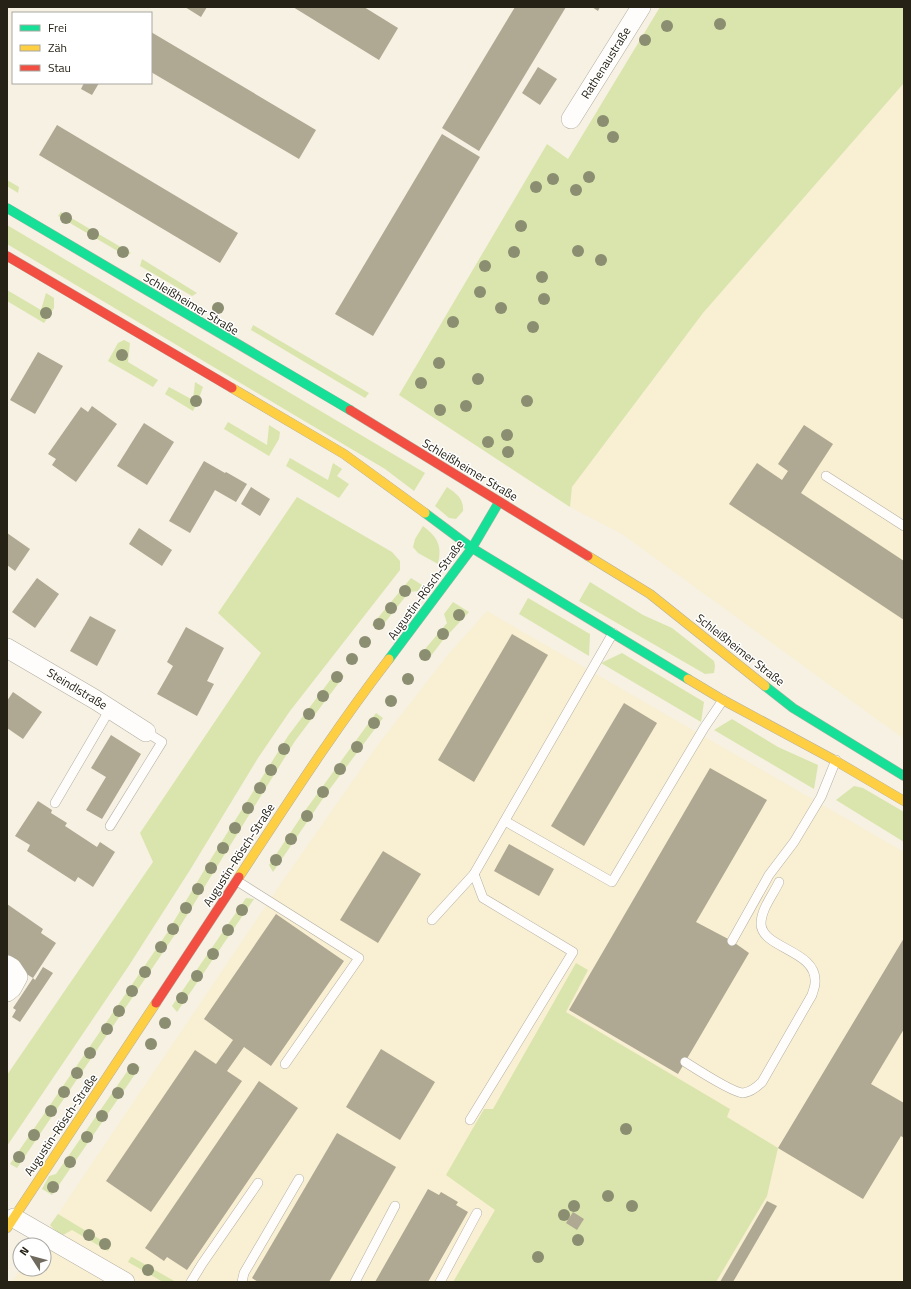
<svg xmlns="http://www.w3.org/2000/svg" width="911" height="1289" font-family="'Titillium Web',sans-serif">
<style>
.built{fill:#f9efd2}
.green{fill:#dae5ad}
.building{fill:#afa892}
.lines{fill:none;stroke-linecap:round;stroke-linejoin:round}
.lane-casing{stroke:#b3afa2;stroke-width:10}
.street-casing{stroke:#b3afa2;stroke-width:20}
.fast-casing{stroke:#b3afa2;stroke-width:10}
.slow-casing{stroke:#b3afa2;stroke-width:10}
.jam-casing{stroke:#b3afa2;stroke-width:10}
.lane{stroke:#fefdfb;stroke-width:9}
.street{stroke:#fefdfb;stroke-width:19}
.fast{stroke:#16e098;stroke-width:9}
.slow{stroke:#ffcf43;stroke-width:9}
.jam{stroke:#f24e42;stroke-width:9}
.tree{fill:#8b8e71}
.labels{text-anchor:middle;stroke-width:3;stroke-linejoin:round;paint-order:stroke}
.street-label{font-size:12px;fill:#262216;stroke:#fff}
</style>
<rect width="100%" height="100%" fill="#f6f1e2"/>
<g class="built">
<polygon points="904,83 904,739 622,534 570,507 572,487 703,313"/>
<polygon points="487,611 904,852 904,1282 12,1282 21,1269 44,1269 44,1245 37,1245 284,879 380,742 447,656"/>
</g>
<g class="green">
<polygon points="660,7 904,7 904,83 703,313 572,487 570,507 399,395 547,144 568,159"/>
<polygon points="7,180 19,187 18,193 7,186"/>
<polygon points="61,212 131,253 126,256 58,216"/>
<polygon points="7,225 425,473 414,491 385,469 7,244"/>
<polygon points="142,259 197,293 192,296 140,266"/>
<polygon points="7,290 41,310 46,293 54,298 54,308 44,323 7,301"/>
<polygon points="253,325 369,393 365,398 251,330"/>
<polygon points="124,340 130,343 128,362 158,380 153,387 108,361 118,343"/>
<polygon points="195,382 203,387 198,401 193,411 165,394 169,387 193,400"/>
<polygon points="228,422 267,445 269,425 280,432 279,439 269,456 224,429"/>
<polygon points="290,458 328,480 333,463 342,469 337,476 349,484 339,498 286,466"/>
<path d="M447,487C456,493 464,499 463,511L456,519L449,518L435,506Z"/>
<polygon points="297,497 392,552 400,561 400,570 290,711 258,758 190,870 128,967 7,1146 7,1075 153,862 140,833 261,653 218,613"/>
<path d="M423,526C438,538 442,545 438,564L418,553L413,547L415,539Z"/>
<polygon points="411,578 422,585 418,591 409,592 379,630 372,625"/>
<polygon points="590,582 643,615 672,628 714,661 715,666 714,673 705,674 579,601"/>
<polygon points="528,598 590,634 589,656 519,614"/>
<polygon points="453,602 469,612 443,640 427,661 420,655 447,623 444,614"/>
<polygon points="622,653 704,702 701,722 601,663"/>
<polygon points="337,671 344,676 295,741 174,936 17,1168 10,1164 167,933 209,862 288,736"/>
<polygon points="376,713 383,718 326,794 273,872 269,865 307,808"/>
<polygon points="732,719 778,747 818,765 814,789 714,730"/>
<polygon points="854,786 863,788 904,812 904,842 836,800"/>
<polygon points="246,898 254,899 177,1012 172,1006"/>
<polygon points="576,963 588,970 566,1012 730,1109 727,1117 778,1148 767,1196 716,1282 453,1282 495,1210 446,1175 484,1109 493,1109"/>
<polygon points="133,1063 140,1067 52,1195 42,1189 49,1176 56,1174"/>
<polygon points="58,1214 111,1246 108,1251 72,1230 63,1235 57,1232 50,1225"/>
<polygon points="131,1257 132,1257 176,1282 163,1282 128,1262"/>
</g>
<g class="building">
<polygon points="185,7 207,7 201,17"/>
<polygon points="293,7 364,7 398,28 379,60"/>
<polygon points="515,7 566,7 479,151 442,128"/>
<polygon points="592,7 600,7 598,11"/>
<polygon points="151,32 316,130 299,159 151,72"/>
<polygon points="538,67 557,79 540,105 522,93"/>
<polygon points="84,83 99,83 92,95 81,89"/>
<polygon points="57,125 238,233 220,263 39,155"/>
<polygon points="442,134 480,157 373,336 335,314"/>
<polygon points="38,352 63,366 35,414 10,400"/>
<polygon points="92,406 117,424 76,482 52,465 56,459 48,454 81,407 88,412"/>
<polygon points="144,423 174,442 147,485 117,466"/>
<polygon points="804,425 833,444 801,493 904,561 904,620 729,504 757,463 782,480 788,471 778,464"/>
<polygon points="204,461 225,473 226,472 247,484 236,502 215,490 190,533 169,521"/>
<polygon points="251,487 270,499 260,516 241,504"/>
<polygon points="139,528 172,550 162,566 129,544"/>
<polygon points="7,533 30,549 15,571 7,565"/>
<polygon points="37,578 59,594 35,628 12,612"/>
<polygon points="90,616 116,630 97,666 70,651"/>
<polygon points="186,627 224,648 207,681 214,684 197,716 157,694 173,666 167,662"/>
<polygon points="512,634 548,655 474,782 438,760"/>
<polygon points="13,692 42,712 23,739 7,728 7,701"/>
<polygon points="624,703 657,723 584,846 551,826"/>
<polygon points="111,735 141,754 102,819 86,810 106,777 91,768"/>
<polygon points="710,768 767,800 696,922 732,941 749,953 678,1074 569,1010"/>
<polygon points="38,801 52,810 51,813 67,823 65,826 97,847 100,842 115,852 93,887 78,877 75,882 27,851 30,845 15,836"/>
<polygon points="509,844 554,869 539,896 494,871"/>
<polygon points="383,851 421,874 378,943 340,920"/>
<polygon points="7,904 43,929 41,933 56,943 33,978 17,968 20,963 7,954"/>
<polygon points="276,914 344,961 271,1066 244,1047 227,1071 242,1081 151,1212 106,1181 195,1050 216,1064 233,1040 204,1019"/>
<polygon points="904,938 904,1029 871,1084 904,1103 904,1138 901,1136 863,1199 778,1148"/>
<polygon points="43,967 53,973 20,1022 12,1017 16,1010 13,1008 33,978 35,980"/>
<polygon points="381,1049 435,1082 400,1140 346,1107"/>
<polygon points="259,1081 298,1108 187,1270 167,1257 164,1261 145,1248"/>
<polygon points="337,1133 396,1167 329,1282 258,1282 252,1278"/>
<polygon points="428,1189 439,1195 441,1192 458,1202 456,1205 468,1212 428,1282 375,1282"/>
<polygon points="767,1201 777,1206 733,1282 720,1282"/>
<polygon points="573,1212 584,1219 577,1230 566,1223"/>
</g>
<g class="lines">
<defs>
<g id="lane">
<polyline points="826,476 904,526"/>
<polyline points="55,803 110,709"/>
<polyline points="505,821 612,882 704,728 723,700"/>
<polyline points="110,826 162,742 146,732"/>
<polyline points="237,881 359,958 285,1064"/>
<polyline points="432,920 474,874 613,633"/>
<polyline points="732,941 769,875 794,842 821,797 836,760"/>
<path d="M685,1062C696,1069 733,1093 743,1093C751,1092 757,1087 762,1082L812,995C813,991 815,987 815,983C818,950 762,949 761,924C761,909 773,895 779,882"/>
<polyline points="470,1120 573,952 483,898 474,874"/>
<polyline points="191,1282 202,1264 258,1183"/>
<polyline points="242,1282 244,1273 299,1179"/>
<polyline points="355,1282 395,1206"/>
<polyline points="440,1282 477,1213"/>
</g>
<g id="street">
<polyline points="571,119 641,7"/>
<polyline points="7,648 96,700 146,732"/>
<polyline points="7,965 12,968 18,977 12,988 7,992"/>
<polyline points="14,1218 125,1282"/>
</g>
<g id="fast">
<polyline points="7,208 350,410"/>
<polyline points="425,513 472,548 688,679"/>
<polyline points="389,659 472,548 499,502"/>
<polyline points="765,686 793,708 904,776"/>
</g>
<g id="slow">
<polyline points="232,388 344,454 425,513"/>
<polyline points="588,556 650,594 765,686"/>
<polyline points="688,679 723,700 836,761 904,801"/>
<path d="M239,877C287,804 335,729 389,659"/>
<polyline points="7,1228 156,1003"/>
</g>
<g id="jam">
<polyline points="7,256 232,388"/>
<polyline points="350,410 588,556"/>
<polyline points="156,1003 239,877"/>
</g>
</defs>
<use href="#lane" class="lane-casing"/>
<use href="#street" class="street-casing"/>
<use href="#fast" class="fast-casing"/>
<use href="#slow" class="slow-casing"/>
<use href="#jam" class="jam-casing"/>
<use href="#lane" class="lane"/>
<use href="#street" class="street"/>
<use href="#fast" class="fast"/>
<use href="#slow" class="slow"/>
<use href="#jam" class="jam"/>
</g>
<g class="tree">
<circle cx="720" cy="24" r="6"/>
<circle cx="667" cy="26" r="6"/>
<circle cx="645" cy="40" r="6"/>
<circle cx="603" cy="121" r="6"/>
<circle cx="613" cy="137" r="6"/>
<circle cx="589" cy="177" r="6"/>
<circle cx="553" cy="179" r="6"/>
<circle cx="536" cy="187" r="6"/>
<circle cx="576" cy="190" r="6"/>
<circle cx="66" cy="218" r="6"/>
<circle cx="521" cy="226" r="6"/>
<circle cx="93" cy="234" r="6"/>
<circle cx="578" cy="251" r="6"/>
<circle cx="123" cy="252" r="6"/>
<circle cx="514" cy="252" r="6"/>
<circle cx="601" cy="260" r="6"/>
<circle cx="485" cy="266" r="6"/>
<circle cx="542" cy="277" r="6"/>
<circle cx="480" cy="292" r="6"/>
<circle cx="544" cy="299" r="6"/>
<circle cx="218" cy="308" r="6"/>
<circle cx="501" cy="308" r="6"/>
<circle cx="46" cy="313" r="6"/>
<circle cx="453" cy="322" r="6"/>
<circle cx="533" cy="327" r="6"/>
<circle cx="122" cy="355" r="6"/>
<circle cx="439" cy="363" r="6"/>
<circle cx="478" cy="379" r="6"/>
<circle cx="421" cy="383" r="6"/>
<circle cx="196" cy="401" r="6"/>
<circle cx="527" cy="401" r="6"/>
<circle cx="466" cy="406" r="6"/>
<circle cx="440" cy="410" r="6"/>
<circle cx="507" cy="435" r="6"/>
<circle cx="488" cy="442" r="6"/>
<circle cx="508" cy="452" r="6"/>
<circle cx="405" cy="591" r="6"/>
<circle cx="391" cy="608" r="6"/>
<circle cx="459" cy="615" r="6"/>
<circle cx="379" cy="624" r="6"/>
<circle cx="443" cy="634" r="6"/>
<circle cx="365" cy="642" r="6"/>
<circle cx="425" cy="655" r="6"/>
<circle cx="352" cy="659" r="6"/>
<circle cx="337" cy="677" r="6"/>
<circle cx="408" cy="679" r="6"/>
<circle cx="323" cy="696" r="6"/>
<circle cx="391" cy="701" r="6"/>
<circle cx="309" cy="714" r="6"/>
<circle cx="374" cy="723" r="6"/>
<circle cx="357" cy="747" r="6"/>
<circle cx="284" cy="749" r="6"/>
<circle cx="340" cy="769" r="6"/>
<circle cx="271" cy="770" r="6"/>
<circle cx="260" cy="788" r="6"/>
<circle cx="323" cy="792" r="6"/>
<circle cx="248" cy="808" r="6"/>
<circle cx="307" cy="816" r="6"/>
<circle cx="235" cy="828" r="6"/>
<circle cx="291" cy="839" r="6"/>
<circle cx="223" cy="848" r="6"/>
<circle cx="276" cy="860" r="6"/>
<circle cx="211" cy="868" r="6"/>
<circle cx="198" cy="889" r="6"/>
<circle cx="186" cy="908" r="6"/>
<circle cx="242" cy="910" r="6"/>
<circle cx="173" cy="929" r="6"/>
<circle cx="228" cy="930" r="6"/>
<circle cx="161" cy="947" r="6"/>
<circle cx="213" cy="954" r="6"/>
<circle cx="145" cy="972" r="6"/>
<circle cx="197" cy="976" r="6"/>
<circle cx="132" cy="991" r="6"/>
<circle cx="182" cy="998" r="6"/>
<circle cx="119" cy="1011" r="6"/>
<circle cx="165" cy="1023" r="6"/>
<circle cx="107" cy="1029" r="6"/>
<circle cx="151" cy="1044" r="6"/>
<circle cx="90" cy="1053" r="6"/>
<circle cx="133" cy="1069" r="6"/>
<circle cx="77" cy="1073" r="6"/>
<circle cx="64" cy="1092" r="6"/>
<circle cx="118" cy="1093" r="6"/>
<circle cx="51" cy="1111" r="6"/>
<circle cx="102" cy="1116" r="6"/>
<circle cx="626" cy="1129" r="6"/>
<circle cx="34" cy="1135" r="6"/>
<circle cx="87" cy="1137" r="6"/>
<circle cx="19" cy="1157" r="6"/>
<circle cx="70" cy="1162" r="6"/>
<circle cx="53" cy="1187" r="6"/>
<circle cx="608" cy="1196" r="6"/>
<circle cx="574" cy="1206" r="6"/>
<circle cx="632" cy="1206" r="6"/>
<circle cx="564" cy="1215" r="6"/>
<circle cx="89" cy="1235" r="6"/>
<circle cx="578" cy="1240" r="6"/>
<circle cx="105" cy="1244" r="6"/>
<circle cx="538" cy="1257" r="6"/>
<circle cx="148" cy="1270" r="6"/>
</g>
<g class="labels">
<g class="street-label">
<text transform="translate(606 63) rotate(-58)" y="4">Rathenaustraße</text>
<text transform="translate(191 304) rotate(31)" y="4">Schleißheimer Straße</text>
<text transform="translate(470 470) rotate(31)" y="4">Schleißheimer Straße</text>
<text transform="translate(426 590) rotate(-54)" y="4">Augustin-Rösch-Straße</text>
<text transform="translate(740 650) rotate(38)" y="4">Schleißheimer Straße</text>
<text transform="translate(77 689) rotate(31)" y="4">Steindlstraße</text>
<text transform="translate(239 855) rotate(-57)" y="4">Augustin-Rösch-Straße</text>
<text transform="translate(61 1125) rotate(-56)" y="4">Augustin-Rösch-Straße</text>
</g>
</g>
<rect width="911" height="1289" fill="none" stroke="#262216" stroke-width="16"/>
<rect x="12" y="12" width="140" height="72" fill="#ffffff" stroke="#a8a7a2"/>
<rect x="20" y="25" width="20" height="6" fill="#16e098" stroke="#a8a7a2"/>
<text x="48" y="32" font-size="12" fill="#262216">Frei</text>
<rect x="20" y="45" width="20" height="6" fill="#ffcf43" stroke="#a8a7a2"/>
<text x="48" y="52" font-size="12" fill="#262216">Zäh</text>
<rect x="20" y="65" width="20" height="6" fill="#f24e42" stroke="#a8a7a2"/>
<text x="48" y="72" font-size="12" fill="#262216">Stau</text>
<g transform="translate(32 1257) rotate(306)"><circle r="19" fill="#ffffff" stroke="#a8a7a2"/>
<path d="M0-3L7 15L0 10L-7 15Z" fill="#6f6a5d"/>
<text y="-6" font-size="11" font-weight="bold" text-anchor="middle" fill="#262216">N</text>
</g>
</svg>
